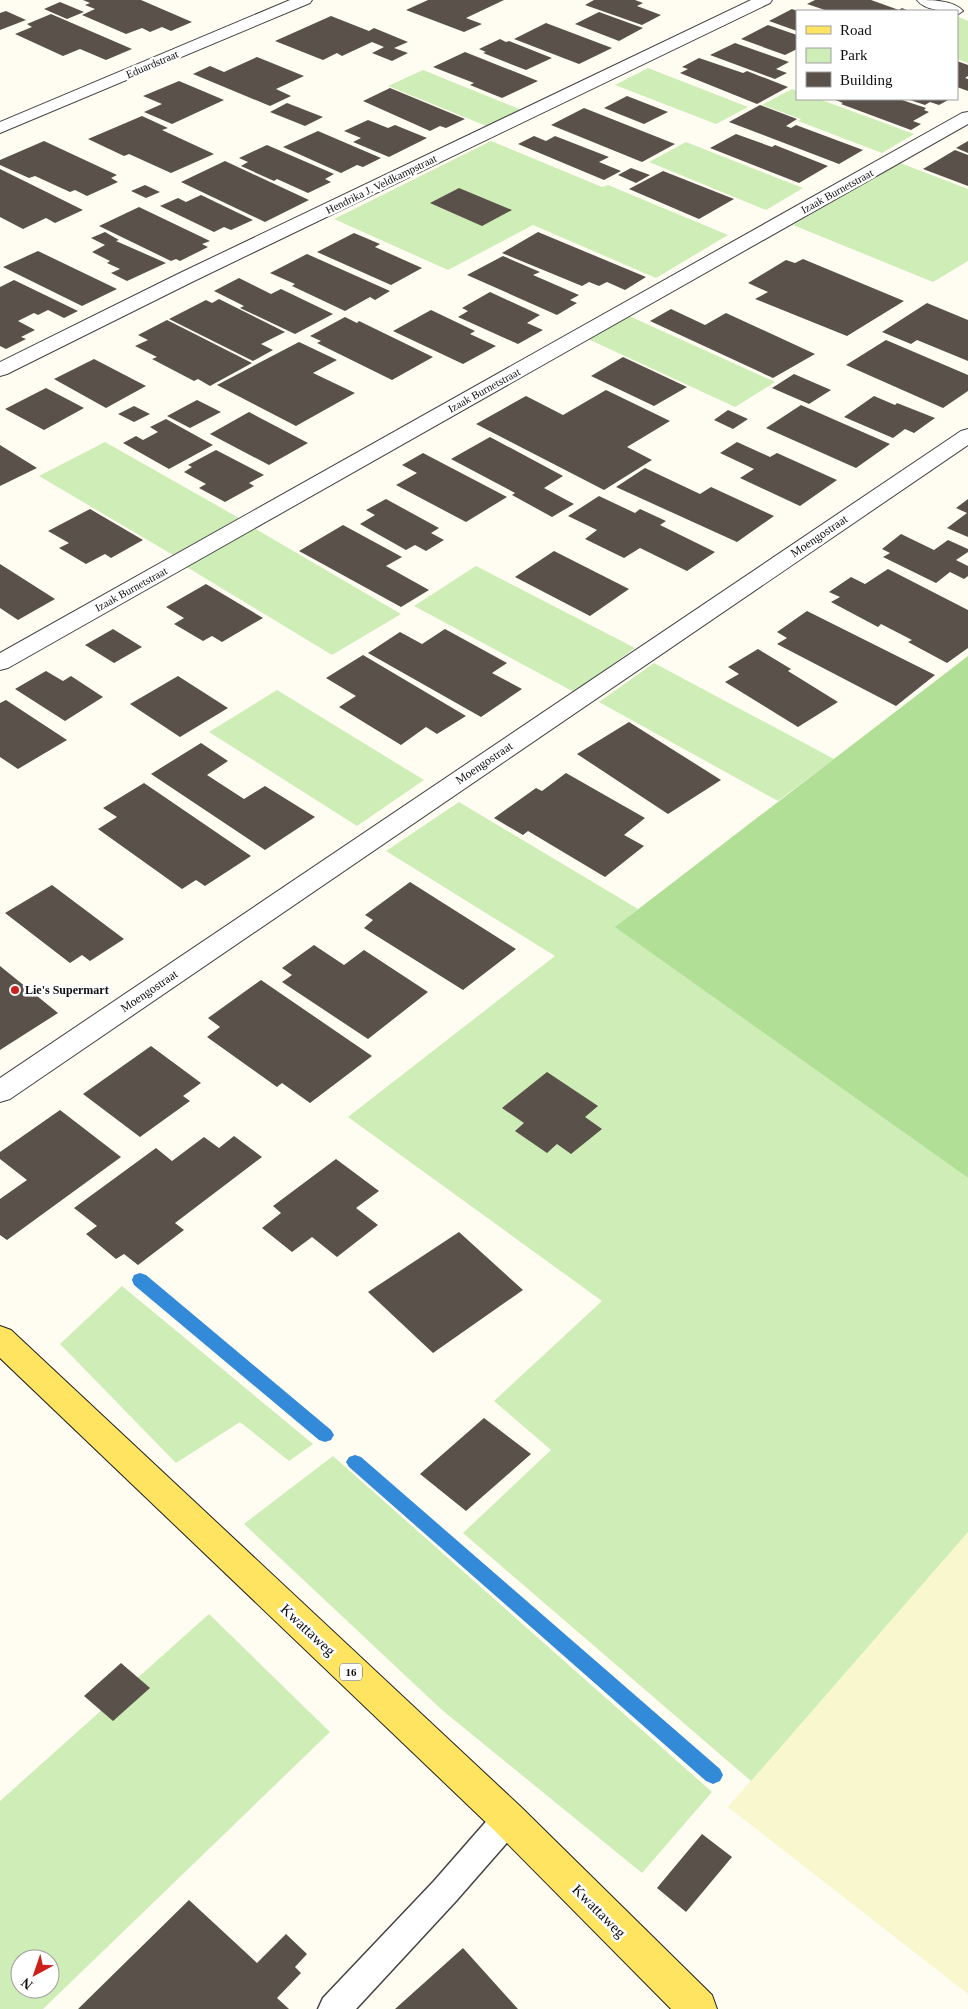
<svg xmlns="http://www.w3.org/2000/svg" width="968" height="2009" font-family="'Times New Roman',serif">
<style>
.farmland{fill:#f8f7ce}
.green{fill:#cfedb7;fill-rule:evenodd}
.forest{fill:#b1df95}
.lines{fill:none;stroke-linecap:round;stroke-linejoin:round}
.stream{fill:#328ad8;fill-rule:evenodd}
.building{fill:#59514a}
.lane-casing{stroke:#424242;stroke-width:3}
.street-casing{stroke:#424242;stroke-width:2}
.primary-casing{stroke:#202020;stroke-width:2}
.lane{fill:#fff;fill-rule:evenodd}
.street{fill:#fff;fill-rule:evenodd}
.primary{fill:#ffe461;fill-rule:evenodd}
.poi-dot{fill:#cb201b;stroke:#fff;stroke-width:2}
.labels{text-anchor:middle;stroke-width:5;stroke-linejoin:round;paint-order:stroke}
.far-street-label{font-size:11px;fill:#0f0f0f;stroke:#fff}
.shield{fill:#fff;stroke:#575757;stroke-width:1}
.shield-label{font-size:11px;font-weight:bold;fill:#0f0f0f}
.street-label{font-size:12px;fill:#0f0f0f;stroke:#fff}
.poi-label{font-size:12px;font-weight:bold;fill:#0f0f0f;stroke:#fff;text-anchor:start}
.near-street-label{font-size:15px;fill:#0f0f0f;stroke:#fff}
</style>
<rect width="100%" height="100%" fill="#fffdf1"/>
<polygon class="farmland" points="968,1532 968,1994 728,1807"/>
<g class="green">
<polygon points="957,16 968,21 968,63 957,59"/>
<polygon points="648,68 748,107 716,124 615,85"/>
<polygon points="423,70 522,110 489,127 388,86"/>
<polygon points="792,89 797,91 797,99 819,99 914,134 882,153 798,121 801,119 762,105"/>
<polygon points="491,141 602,187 608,185 728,235 656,278 533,225 448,270 334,219"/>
<polygon points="686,142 803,188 766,210 649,162"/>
<polygon points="900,163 968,189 968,261 933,282 793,225"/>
<polygon points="629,316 775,382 735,407 588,339"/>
<polygon points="105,442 239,518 173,555 39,476"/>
<polygon points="254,528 401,614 332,655 185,566"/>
<polygon points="476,566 635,648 574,692 414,606"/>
<polygon points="654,663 834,759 778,801 599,702"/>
<polygon points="277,690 424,780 357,826 209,732"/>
<polygon points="459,802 638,909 616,927 968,1178 968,1532 751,1781 463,1533 551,1450 494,1401 602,1301 348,1117 555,956 386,851"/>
<polygon points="122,1286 313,1444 289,1461 240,1422 176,1463 60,1344"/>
<polygon points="333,1456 712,1792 642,1873 442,1710 244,1524"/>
<path d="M209,1614L330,1732L43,2009H0V1801ZM20,1959H50V1989H20Z"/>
</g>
<polygon class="forest" points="968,656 968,1178 615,927"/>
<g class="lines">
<g class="stream">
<polygon points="140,1273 146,1275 331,1430 334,1435 331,1440 325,1442 319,1440 134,1285 132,1280 134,1275"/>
<polygon points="355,1455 361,1457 720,1769 723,1775 720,1781 713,1784 706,1781 349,1467 346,1462 349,1457"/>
</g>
</g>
<g class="building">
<polygon points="83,0 141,0 192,22 171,31 162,27 150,32 142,28 126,34 82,15 95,9 85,5 90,3"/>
<polygon points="428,0 504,0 466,18 482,24 464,32 406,10"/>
<polygon points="594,0 635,0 643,3 637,6 661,15 642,25 585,5"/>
<polygon points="815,0 871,0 899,10 902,8 909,11 828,11 807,4"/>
<polygon points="60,2 84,12 67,19 44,9"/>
<polygon points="792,9 797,11 797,31 769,21"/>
<polygon points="6,11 26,20 0,30 0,13"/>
<polygon points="599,12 643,28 619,41 575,24"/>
<polygon points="51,14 132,49 106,60 80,49 63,56 15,34 32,27 27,24"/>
<polygon points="331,16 369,31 374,28 408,42 394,48 408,53 392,61 372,53 384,47 372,42 342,56 337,53 323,60 275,41"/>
<polygon points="546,23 612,48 579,64 514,39"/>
<polygon points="768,25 797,35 797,49 785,55 741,39"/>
<polygon points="500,39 506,42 509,41 552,58 526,70 483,53 486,52 479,49"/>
<polygon points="735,43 789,62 776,69 787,73 775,79 710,55"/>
<polygon points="465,52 538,81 502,98 470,85 474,83 433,67"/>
<polygon points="257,57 304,76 276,89 291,96 270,106 193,74 210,66 224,72"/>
<polygon points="699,58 743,73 747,71 788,87 757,104 680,73 688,69 682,67"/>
<polygon points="957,61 968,65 968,76 965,78 968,79 968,91 957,87"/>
<polygon points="179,81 224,100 172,124 144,112 162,104 143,96"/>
<polygon points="390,88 465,119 446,128 440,126 430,131 363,101"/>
<polygon points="627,96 668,112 644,124 604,108"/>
<polygon points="833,99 899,99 926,108 924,110 929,112 913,121 921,124 911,130 841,104 843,103"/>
<polygon points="907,99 950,99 939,105 930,102 925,105"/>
<polygon points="287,103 323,117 305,126 270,112"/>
<polygon points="760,105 797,119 786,126 791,128 796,125 863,150 839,164 729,122"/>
<polygon points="584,108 675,144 642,162 551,125"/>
<polygon points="142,116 168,128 162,130 214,154 171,173 129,154 124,156 88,139"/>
<polygon points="368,120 388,128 395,125 427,138 389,157 353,142 361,138 344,131"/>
<polygon points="318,131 381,158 363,167 357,165 341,173 283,147"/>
<polygon points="736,134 772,147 775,145 828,166 799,183 710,148"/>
<polygon points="534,136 546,141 555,136 609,157 599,162 621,171 604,180 518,144"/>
<polygon points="44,141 117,175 111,178 118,182 87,196 75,190 70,192 35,176 29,178 0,165 0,160"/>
<polygon points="968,141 968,153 956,148"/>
<polygon points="267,145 334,174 325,179 331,182 308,193 277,179 274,181 241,166 248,162 239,158"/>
<polygon points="955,150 968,155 968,186 923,169"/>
<polygon points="225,161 309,200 265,222 181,182"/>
<polygon points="631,168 650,175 636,183 618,175"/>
<polygon points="0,169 83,210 55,223 46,218 23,229 0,217"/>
<polygon points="663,171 734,199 699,219 629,189"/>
<polygon points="145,185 160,192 146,198 131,191"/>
<polygon points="459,188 512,210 482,226 430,203"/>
<polygon points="201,195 253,220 231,230 224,227 214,232 160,206 178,198 186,202"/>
<polygon points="139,207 210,241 202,244 208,247 180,261 176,259 171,261 99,226"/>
<polygon points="105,232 119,240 116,241 166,263 127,281 111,273 120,269 107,263 110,261 92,252 105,245 91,238"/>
<polygon points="538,232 646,277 625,290 607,282 599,286 589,282 582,286 502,253"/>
<polygon points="354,233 380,244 375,247 422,268 391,285 317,252"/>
<polygon points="38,251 117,289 82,306 3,267"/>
<polygon points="307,254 390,291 375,300 370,297 345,311 292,286 295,284 270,273"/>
<polygon points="503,256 540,272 533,275 579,295 570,300 577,303 557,315 467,275"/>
<polygon points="803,259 904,301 847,336 755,299 768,292 748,283 786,260 795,263"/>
<polygon points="239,278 271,294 281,289 333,314 295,334 240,308 244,306 214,291"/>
<polygon points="14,280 78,311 64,318 48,310 38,315 34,313 18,321 35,330 21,337 26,339 6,349 0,346 0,287"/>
<polygon points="490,292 540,315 527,323 543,330 518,344 458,317 468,311 462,308"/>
<polygon points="219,299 285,332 261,344 273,350 253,361 169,319 206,300 212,303"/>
<polygon points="927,303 968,320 968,361 917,340 911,344 882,332"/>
<polygon points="671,309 705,325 726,313 815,354 773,378 650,321"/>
<polygon points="431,310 475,331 470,334 496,346 463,364 393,331"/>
<polygon points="345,317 357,323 359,321 433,357 392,380 317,343 321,341 310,336"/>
<polygon points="167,320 252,363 210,386 198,379 194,381 152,359 157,357 135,346 148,340 138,335"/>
<polygon points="886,340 968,375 968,391 943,408 846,365"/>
<polygon points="299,342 337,360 313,373 355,393 296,426 217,385"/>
<polygon points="623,357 687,387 654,406 591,376"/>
<polygon points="94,359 146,386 106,408 54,379"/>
<polygon points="794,374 831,390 809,404 772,388"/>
<polygon points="46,388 84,408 44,430 5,409"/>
<polygon points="606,390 670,421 627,447 652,460 604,490 476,424 526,396 563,415"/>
<polygon points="874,396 895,405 897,403 935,418 914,433 905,429 893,438 844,417"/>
<polygon points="197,400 221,412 190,428 167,416"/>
<polygon points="801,405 890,444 856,468 766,428"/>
<polygon points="134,406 150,414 134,422 118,414"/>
<polygon points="728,410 748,419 733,429 714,420"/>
<polygon points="249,412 308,443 269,465 210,434"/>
<polygon points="166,419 213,445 169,469 123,443 136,436 143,440 158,432 150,427"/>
<polygon points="490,437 563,476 544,488 574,504 552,517 512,495 515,493 451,459"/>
<polygon points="737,442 770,457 777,453 837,480 800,506 740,478 754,469 720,453"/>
<polygon points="0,445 37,468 0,486"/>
<polygon points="216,450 264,475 249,483 254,486 225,502 199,488 206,484 184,472 192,467 188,465"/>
<polygon points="423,453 507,497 466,522 396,485 417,473 402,465"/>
<polygon points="645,468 700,494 711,487 774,516 737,542 616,487"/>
<polygon points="599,496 635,513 640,509 666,521 660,525 715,552 687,571 640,548 624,558 585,539 597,530 568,516"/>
<polygon points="386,499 439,528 431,533 444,540 426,551 415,545 406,550 360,524 375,515 366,510"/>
<polygon points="968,499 968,537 947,528 967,513 956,508"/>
<polygon points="90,509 143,540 111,558 105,554 86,564 59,548 69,543 48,531"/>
<polygon points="343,525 402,557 386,566 429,590 401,607 299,551"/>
<polygon points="901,534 934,550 948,540 968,549 968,552 956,560 968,566 968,576 964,579 950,572 936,583 883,557 890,553 882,549"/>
<polygon points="554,551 629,589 590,616 515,577"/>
<polygon points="0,564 55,599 18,620 0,608"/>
<polygon points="888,569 968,610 968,648 947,663 908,642 912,640 881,624 878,627 831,602 840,597 829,592 851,577 865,584"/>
<polygon points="206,584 263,618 222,642 212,636 203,641 174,624 184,618 166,607"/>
<polygon points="807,611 935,675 896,706 777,644 787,638 777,632"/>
<polygon points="113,629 142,647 114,663 85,645"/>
<polygon points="445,629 507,663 492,673 522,689 481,717 368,653 400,632 422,644"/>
<polygon points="758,649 791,669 788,671 838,702 798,727 725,682 739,674 728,667"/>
<polygon points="363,655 466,716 437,734 426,727 401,745 339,707 356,696 326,678"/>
<polygon points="46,671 63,681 71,676 103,697 65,721 15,689"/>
<polygon points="178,676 228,708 180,737 130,704"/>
<polygon points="6,700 67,740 18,769 0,757 0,703"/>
<polygon points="629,722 721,780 668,814 577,754"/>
<polygon points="201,743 228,761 207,775 244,799 265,786 315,817 265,850 151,774"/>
<polygon points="566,773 645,818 624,835 644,846 605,877 528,831 523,835 494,818 536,788 542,791"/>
<polygon points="144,783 251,856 205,886 196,880 182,889 98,829 117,817 103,808"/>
<polygon points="410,882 516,949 463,990 364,928 373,920 365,915"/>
<polygon points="52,885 124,939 90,961 82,955 70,963 5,913"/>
<polygon points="314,945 344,965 364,950 428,992 368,1039 282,982 292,975 282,968"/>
<polygon points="0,966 58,1013 0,1050"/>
<polygon points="261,980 372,1056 310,1103 282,1083 277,1087 207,1037 220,1027 208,1018"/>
<polygon points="151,1046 201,1083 183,1096 190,1101 140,1137 83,1094"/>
<polygon points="547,1072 598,1106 585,1117 602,1129 571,1154 557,1144 547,1153 515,1131 524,1123 502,1108"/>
<polygon points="60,1110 121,1157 7,1240 0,1235 0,1199 27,1180 0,1159 0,1152"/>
<polygon points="234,1136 262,1157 175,1223 184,1230 138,1265 124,1254 116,1259 86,1234 97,1226 74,1208 156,1148 172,1161 204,1137 219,1148"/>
<polygon points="336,1159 379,1191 356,1208 378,1225 337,1257 312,1237 292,1252 262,1228 281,1213 273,1206"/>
<polygon points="459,1232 523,1290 433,1353 368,1292"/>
<polygon points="484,1418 531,1454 466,1511 420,1474"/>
<polygon points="121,1663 150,1688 113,1721 84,1696"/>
<polygon points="702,1834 732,1857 686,1912 657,1888"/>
<polygon points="189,1900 257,1963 286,1934 307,1954 295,1967 301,1973 277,1998 289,2009 78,2009"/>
<polygon points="463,1948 518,2009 395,2009"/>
</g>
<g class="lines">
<defs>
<polygon id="lane" points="508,1805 519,1809 523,1819 519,1829 456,1901 356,2009 318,2009 323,1998 434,1881 497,1809"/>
<g id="street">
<polygon points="290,0 312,0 310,3 0,133 0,122"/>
<polygon points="751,0 772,0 770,3 194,281 7,374 0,376 0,362 180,273"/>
<path d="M917,0C931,0 954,0 963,11L957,15V11C945,11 925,11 917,0Z"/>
<polygon points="968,112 968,124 8,668 0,670 0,653 962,113"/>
<polygon points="968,429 968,445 10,1099 0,1102 0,1078 961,431"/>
</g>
<polygon id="primary" points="0,1326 11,1330 521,1807 712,1995 717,2009 671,2009 495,1831 0,1358"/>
</defs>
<use href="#lane" class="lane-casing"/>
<use href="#street" class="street-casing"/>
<use href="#primary" class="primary-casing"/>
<use href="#lane" class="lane"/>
<use href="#street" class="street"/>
<use href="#primary" class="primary"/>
</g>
<circle class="poi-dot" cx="15" cy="990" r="5"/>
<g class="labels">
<g class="far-street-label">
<text transform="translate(152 64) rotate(-23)" y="4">Eduardstraat</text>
<text transform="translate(381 184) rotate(-26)" y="4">Hendrika J. Veldkampstraat</text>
<text transform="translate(837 191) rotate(-29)" y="4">Izaak Burnetstraat</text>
<text transform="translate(484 390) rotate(-29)" y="4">Izaak Burnetstraat</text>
<text transform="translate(131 589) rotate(-29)" y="4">Izaak Burnetstraat</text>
</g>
<rect class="shield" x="340" y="1663.5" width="22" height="17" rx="4"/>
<g class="shield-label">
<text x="351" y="1676">16</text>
</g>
<g class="street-label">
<text transform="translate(819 536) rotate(-34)" y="4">Moengostraat</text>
<text transform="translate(484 763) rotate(-34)" y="4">Moengostraat</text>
<text transform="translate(149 991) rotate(-34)" y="4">Moengostraat</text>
</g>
<g class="poi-label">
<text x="25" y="994">Lie's Supermart</text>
</g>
<g class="near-street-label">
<text transform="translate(308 1630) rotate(43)" y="5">Kwattaweg</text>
<text transform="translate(599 1911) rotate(45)" y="5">Kwattaweg</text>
</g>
</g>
<rect x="796" y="10" width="162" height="90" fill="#ffffff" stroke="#9f9f9f"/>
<rect x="806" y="26" width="25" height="8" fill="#ffe461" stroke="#9f9f9f"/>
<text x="840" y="35" font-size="15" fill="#0f0f0f">Road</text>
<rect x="806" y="48" width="25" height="15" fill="#cfedb7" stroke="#9f9f9f"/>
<text x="840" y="60" font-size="15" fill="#0f0f0f">Park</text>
<rect x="806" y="72" width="25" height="15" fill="#59514a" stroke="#9f9f9f"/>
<text x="840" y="85" font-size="15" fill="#0f0f0f">Building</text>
<g transform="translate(35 1974) rotate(220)"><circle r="24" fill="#ffffff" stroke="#9f9f9f"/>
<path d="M0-4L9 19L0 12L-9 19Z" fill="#cb201b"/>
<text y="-8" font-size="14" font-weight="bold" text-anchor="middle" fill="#0f0f0f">N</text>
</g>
</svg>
